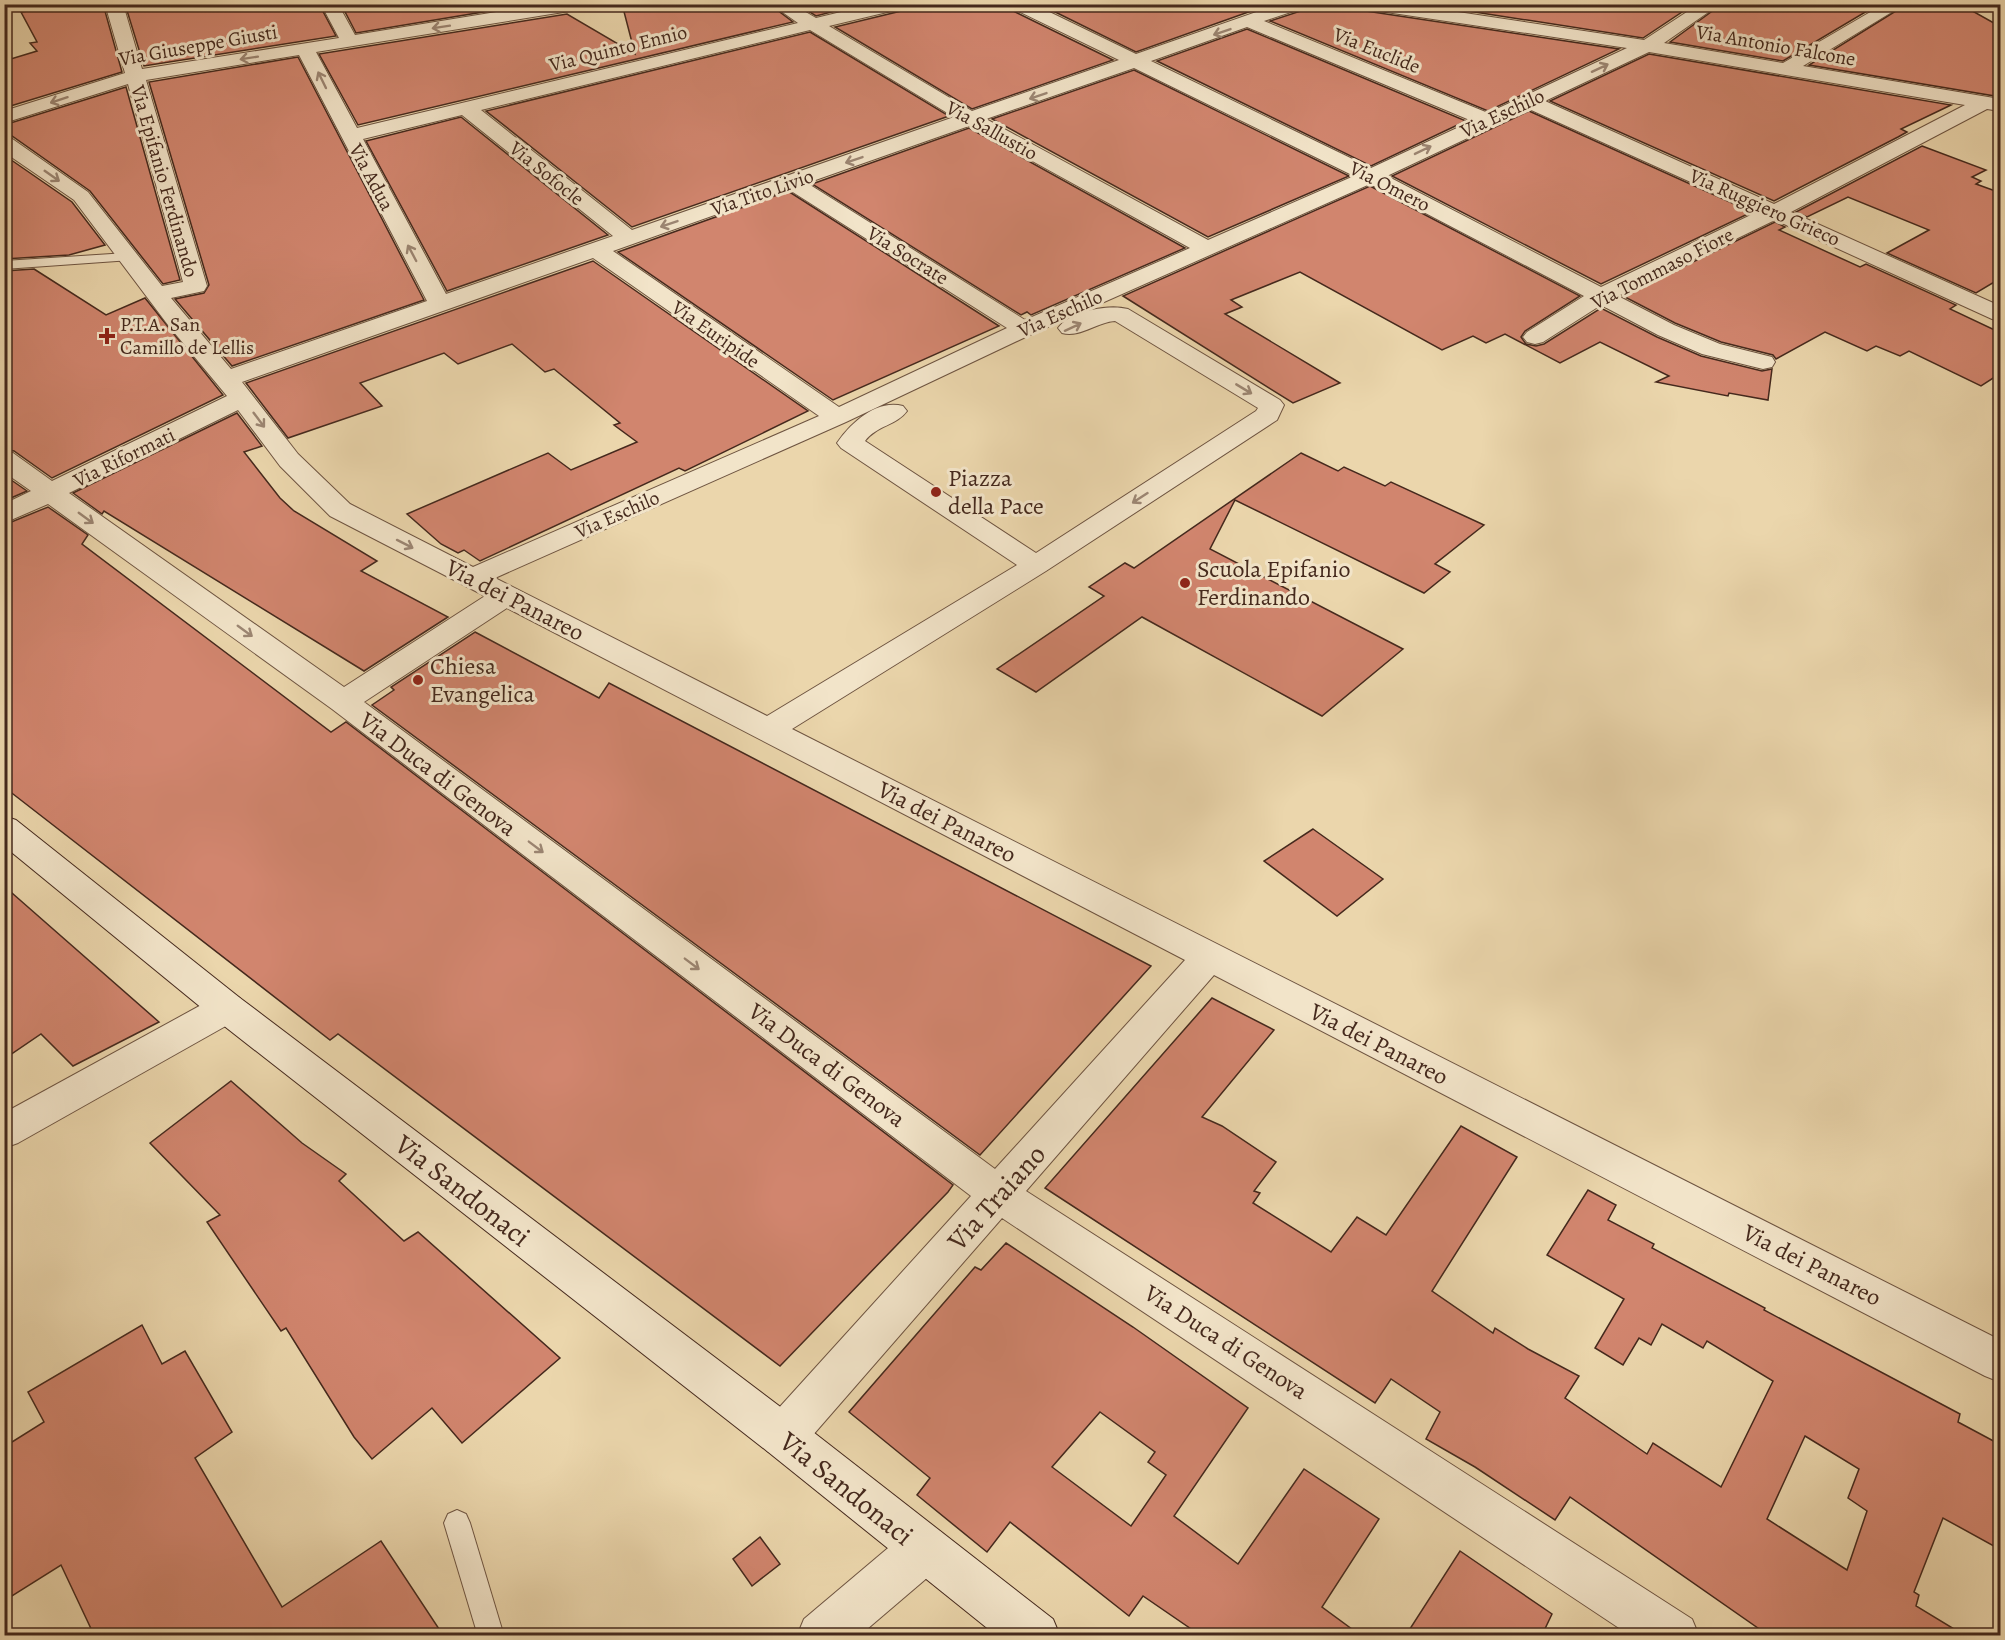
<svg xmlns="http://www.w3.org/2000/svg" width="2005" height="1640" font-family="Alegreya,serif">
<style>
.building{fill:#d1856e;stroke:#45291d;stroke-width:1.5;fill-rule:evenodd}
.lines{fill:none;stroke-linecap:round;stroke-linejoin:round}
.service-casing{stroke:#6e5441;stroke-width:2}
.minor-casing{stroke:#6e5441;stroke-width:2}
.secondary-casing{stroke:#45291d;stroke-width:2}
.service{fill:#f2e4c9;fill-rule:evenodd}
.minor{fill:#f2e4c9;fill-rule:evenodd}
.secondary{fill:#f2e4c9;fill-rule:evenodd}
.oneway{stroke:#9c8673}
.poi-dot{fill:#8f2418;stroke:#f2e4c9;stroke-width:2}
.labels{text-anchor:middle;stroke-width:6;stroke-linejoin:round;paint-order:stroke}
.far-street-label{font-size:20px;fill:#45291d;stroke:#f2e4c9}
.far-poi-label{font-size:20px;fill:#45291d;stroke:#f2e4c9;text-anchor:start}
.poi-label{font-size:24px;fill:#45291d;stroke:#f2e4c9;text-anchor:start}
.street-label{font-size:24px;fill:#45291d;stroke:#f2e4c9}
.near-street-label{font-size:28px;fill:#45291d;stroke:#f2e4c9}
</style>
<rect width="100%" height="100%" fill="#ebd6ac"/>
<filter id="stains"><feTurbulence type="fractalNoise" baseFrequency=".00333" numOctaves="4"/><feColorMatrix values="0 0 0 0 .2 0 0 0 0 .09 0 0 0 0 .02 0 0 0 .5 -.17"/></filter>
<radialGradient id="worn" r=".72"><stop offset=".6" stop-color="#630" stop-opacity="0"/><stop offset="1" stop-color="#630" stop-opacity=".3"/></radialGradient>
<g class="building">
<polygon points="49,4 103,4 122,72 4,108 4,61 37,51 30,43 37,42 21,12 50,8"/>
<polygon points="125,4 319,4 336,36 144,66"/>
<polygon points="341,4 507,4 507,8 356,33"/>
<polygon points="622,4 769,4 793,22 358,125 319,54 567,14 635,54"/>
<polygon points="797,4 862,4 816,16"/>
<polygon points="908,4 1008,4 1011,10 1113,60 972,109 835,27 905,10"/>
<polygon points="1039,4 1271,4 1136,52"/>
<polygon points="1307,4 1356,4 1366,11 1619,49 1488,111 1270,21 1304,10"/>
<polygon points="1423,4 1694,4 1643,38"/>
<polygon points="1722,4 1879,4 1783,61 1670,42"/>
<polygon points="1907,4 1960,4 2001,27 2001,97 1809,65"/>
<polygon points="1247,29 1466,121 1371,166 1157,61"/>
<polygon points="810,32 949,116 632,227 486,111"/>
<polygon points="1649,54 1951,105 1901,129 1907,132 1898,137 1774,201 1550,101"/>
<polygon points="298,57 424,300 232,366 175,299 204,293 209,285 149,82"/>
<polygon points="1134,70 1349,176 1208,237 992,119"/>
<polygon points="126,87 180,280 163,284 90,191 12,136 4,134 4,125"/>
<polygon points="1529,111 1752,212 1601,284 1392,176"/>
<polygon points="461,117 608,235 447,291 366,141"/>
<polygon points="969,128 1185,248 1031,315 1027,312 1021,315 812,184"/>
<polygon points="1922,146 1986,170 1972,177 1981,181 1976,184 2001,193 2001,278 1976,293 1887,253 1929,230 1848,197 1807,217 1796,212"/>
<polygon points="4,155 72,202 105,245 69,255 4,259"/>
<polygon points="1370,186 1580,296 1525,331 1521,337 1526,344 1536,346 1544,344 1601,308 1657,337 1701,356 1762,371 1772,369 1768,400 1729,393 1728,396 1656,382 1669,376 1600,342 1560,363 1505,334 1486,343 1473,336 1442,350 1300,272 1231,300 1242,307 1225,314 1340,383 1293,403 1123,296"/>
<polygon points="788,191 999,326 833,400 618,252"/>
<polygon points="1775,222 1785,227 1779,230 1860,267 1866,264 1956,305 1950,309 2001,333 2001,373 1981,386 1909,351 1900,356 1876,346 1867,351 1825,332 1776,359 1773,355 1721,342 1675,323 1623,296"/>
<polygon points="593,261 808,411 685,471 679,468 480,561 464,550 458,553 441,544 407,514 548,453 571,470 637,442 614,425 620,423 554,369 545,372 512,344 458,364 444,353 360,383 382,406 288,438 246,383"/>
<polygon points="34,269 106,315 145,298 223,395 52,478 14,451 4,449 4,271"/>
<polygon points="237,413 262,446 244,452 280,498 294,511 377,561 361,571 448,617 364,671 104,511 102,514 73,493"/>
<polygon points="1301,453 1338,471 1344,467 1385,486 1391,482 1484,525 1435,564 1450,572 1424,593 1235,500 1210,549 1403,649 1322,716 1142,617 1036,692 997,669 1104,596 1089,587 1125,563 1134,568"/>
<polygon points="4,475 27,491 4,501"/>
<polygon points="48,507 88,535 82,544 331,732 346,722 953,1185 948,1192 780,1366 338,1034 330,1040 4,787 4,525"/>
<polygon points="475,632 599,698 609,683 1151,966 980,1155 372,705 394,690 391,687"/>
<polygon points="1313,829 1383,879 1337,916 1264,861"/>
<polygon points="4,886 159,1022 73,1066 41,1034 4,1059"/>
<path d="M1212,998L1274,1030L1202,1117L1222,1126L1276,1162L1254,1191L1260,1193L1253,1203L1331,1252L1357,1217L1386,1235L1461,1126L1517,1157L1432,1291L1493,1333L1495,1328L1528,1349L1579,1376L1565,1398L1647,1454L1653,1443L1721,1487L1773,1381L1707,1341L1703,1348L1662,1324L1651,1345L1639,1338L1623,1365L1595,1348L1624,1299L1547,1255L1588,1190L1616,1205L1608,1220L1654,1244L1652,1248L1765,1308L1764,1310L1960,1414L1958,1422L2001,1445V1550L1943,1518L1914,1592L1919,1595L1916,1606L1964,1635H1768L1570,1497L1555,1520L1475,1467L1426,1439L1440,1412L1391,1379L1375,1403L1045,1188ZM1805,1436L1859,1469L1848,1498L1867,1511L1847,1570L1767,1519Z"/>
<polygon points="231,1081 302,1143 346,1174 339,1181 404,1241 418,1232 560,1358 462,1443 432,1408 372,1459 354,1437 286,1328 281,1331 207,1222 220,1215 150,1143"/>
<path d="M1006,1243L1133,1327L1248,1408L1174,1516L1238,1564L1304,1469L1379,1519L1322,1607L1360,1635H1200L1143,1596L1129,1616L1010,1522L987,1552L917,1495L930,1478L849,1412L975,1267L981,1270ZM1100,1412L1155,1452L1148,1462L1166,1475L1131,1526L1052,1467Z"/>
<polygon points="142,1325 162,1364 185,1351 232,1432 195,1458 282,1607 381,1541 443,1635 94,1635 61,1565 4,1601 4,1447 44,1422 28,1392"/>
<polygon points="760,1537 780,1564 752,1586 733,1559"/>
<polygon points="1460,1551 1552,1614 1542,1635 1406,1635"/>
</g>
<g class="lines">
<defs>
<g id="service">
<polygon points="127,253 131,254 131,260 4,269 4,261"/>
<polygon points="457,1510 466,1514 470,1523 504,1636 478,1636 444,1523 448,1514"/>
</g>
<g id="minor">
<path d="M105,4H123L142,69L339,38L321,4H338L355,35L546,4H590L582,9L316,52L357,128L798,23L771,4H792L816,18L874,4H906L904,8L829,26L972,111L1119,60L1012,8L1010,4H1033L1136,54L1279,4H1305L1303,8L1264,21L1488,113L1627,48L1366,9L1358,4H1405L1644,40L1699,4H1720L1664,43L1783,63L1884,4H1905L1803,66L2000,99V111L1987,109L1791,212L2000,306V321L1992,319L1775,220L1618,296L1674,325L1720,344L1772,357L1775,362L1772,367L1763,369L1702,354L1658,335L1601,305L1543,342L1535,344L1527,342L1523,337L1527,332L1584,296L1370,184L1032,334L846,422L495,578L767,716L1017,565L841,448L837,443C851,423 876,399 903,406L907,411C897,425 876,426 865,441L1036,553L1256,411L1258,408L1115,321C1097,322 1080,338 1062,333L1058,328C1070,311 1109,304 1128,309L1280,400L1284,405L1277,420L1046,571L792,729L2000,1340V1382L1985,1376L1214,975L1026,1191L1692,1619L1699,1636H1631L1002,1218L799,1451L783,1457L767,1451L761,1436L767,1421L971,1196L332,709L48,504L4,523V504L31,491L4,472V451L13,453L52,481L227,396L168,325L74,200L4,152V136L11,138L88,192L162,286L183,282L128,84L4,123V111L125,73ZM1247,27L1472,121L1371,168L1151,61ZM810,30L954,117L632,230L481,110ZM1649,52L1965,105L1774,204L1545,101ZM299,55L427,301L231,369L171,298L204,291L207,286L146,80ZM1134,68L1354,176L1208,240L986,119ZM1529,109L1757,212L1601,287L1387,176ZM462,115L613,236L446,294L363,139ZM969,126L1190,248L1025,320L807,183ZM788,189L1007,328L839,407L613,251ZM593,258L819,416L473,567L350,504L298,454L242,382ZM238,410L280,466L330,516L485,596L344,687L69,493ZM507,608L1185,960L995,1169L364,702Z"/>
<polygon points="227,994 240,998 245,1008 240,1018 18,1143 4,1148 4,1113 214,998"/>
<polygon points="924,1526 941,1532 947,1549 941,1566 859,1636 797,1636 804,1619 907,1532"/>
</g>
<polygon id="secondary" points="4,816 16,820 240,998 799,1421 1053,1619 1060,1636 997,1636 767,1451 214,1018 4,846"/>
</defs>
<use href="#service" class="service-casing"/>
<use href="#minor" class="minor-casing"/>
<use href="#secondary" class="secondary-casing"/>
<use href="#service" class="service"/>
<use href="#minor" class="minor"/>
<use href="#secondary" class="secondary"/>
</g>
<defs><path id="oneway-shaft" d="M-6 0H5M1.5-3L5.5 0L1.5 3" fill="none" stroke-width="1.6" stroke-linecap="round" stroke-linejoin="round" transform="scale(1.5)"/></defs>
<g class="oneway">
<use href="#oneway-shaft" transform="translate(441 27) rotate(171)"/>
<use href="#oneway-shaft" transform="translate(1222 32) rotate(161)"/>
<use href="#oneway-shaft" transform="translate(249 58) rotate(171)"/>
<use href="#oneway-shaft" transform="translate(1600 68) rotate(-25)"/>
<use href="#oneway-shaft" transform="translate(322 80) rotate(-116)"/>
<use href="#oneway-shaft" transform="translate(1038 96) rotate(161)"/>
<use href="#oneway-shaft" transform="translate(59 100) rotate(162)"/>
<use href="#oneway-shaft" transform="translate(1423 150) rotate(-26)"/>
<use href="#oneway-shaft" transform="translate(854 160) rotate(161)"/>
<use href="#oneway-shaft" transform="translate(52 176) rotate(35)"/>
<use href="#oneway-shaft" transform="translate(669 224) rotate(161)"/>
<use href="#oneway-shaft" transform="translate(412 253) rotate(-118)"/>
<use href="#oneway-shaft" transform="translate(1073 327) rotate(-25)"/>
<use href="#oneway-shaft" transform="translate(1244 389) rotate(31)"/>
<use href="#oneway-shaft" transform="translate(259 420) rotate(53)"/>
<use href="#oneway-shaft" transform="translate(1140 498) rotate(147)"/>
<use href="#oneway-shaft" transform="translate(86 518) rotate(36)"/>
<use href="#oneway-shaft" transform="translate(405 544) rotate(27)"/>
<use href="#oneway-shaft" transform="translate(245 631) rotate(36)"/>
<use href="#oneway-shaft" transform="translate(536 847) rotate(37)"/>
<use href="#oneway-shaft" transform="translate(692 964) rotate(37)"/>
</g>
<g class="poi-dot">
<path d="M104 327h6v6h6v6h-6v6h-6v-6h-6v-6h6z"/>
<circle cx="936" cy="492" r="6"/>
<circle cx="1185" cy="583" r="6"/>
<circle cx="418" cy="680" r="6"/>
</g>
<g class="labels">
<g class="far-street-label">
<text transform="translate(198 45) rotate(-10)" y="7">Via Giuseppe Giusti</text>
<text transform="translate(1776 45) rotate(10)" y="7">Via Antonio Falcone</text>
<text transform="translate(618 48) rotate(-14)" y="7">Via Quinto Ennio</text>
<text transform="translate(1377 50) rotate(22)" y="7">Via Euclide</text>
<text transform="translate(1502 113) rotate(-25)" y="7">Via Eschilo</text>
<text transform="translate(992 130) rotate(29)" y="7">Via Sallustio</text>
<text transform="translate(547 173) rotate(39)" y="7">Via Sofocle</text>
<text transform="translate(372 177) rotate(62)" y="7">Via Adua</text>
<text transform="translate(165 181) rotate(74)" y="7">Via Epifanio Ferdinando</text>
<text transform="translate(1390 186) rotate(27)" y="7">Via Omero</text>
<text transform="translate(762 192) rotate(-19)" y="7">Via Tito Livio</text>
<text transform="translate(1765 207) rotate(24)" y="7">Via Ruggiero Grieco</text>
<text transform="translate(908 255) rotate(32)" y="7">Via Socrate</text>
<text transform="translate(1662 268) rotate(-27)" y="7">Via Tommaso Fiore</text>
<text transform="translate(1060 313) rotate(-24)" y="7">Via Eschilo</text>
<text transform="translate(716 334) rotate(35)" y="7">Via Euripide</text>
<text transform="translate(124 457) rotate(-26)" y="7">Via Riformati</text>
<text transform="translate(617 514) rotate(-24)" y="7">Via Eschilo</text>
</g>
<g class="far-poi-label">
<text x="120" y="331">P.T.A. San<tspan x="120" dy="23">Camillo de Lellis</tspan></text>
</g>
<g class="poi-label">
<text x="948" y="486">Piazza<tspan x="948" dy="28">della Pace</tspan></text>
<text x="1197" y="577">Scuola Epifanio<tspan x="1197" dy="28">Ferdinando</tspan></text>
<text x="430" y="674">Chiesa<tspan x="430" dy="28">Evangelica</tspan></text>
</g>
<g class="street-label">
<text transform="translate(515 600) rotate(27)" y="8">Via dei Panareo</text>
<text transform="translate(438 774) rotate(37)" y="8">Via Duca di Genova</text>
<text transform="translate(947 822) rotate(27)" y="8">Via dei Panareo</text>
<text transform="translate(1379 1044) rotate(27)" y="8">Via dei Panareo</text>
<text transform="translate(827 1065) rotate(37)" y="8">Via Duca di Genova</text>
<text transform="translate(1812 1265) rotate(27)" y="8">Via dei Panareo</text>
<text transform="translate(1226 1342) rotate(33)" y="8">Via Duca di Genova</text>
</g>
<g class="near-street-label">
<text transform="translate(463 1190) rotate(38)" y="10">Via Sandonaci</text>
<text transform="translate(996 1197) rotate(-48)" y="10">Via Traiano</text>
<text transform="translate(847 1488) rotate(39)" y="10">Via Sandonaci</text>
</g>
</g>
<rect width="2005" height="1640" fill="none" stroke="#ebd6ac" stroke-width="24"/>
<rect x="6" y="6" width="1993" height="1628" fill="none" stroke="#45291d" stroke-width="3"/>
<rect x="12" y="12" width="1981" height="1616" fill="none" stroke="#45291d" stroke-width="1.5"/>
<rect width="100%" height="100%" filter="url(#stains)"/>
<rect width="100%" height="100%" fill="url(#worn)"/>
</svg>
